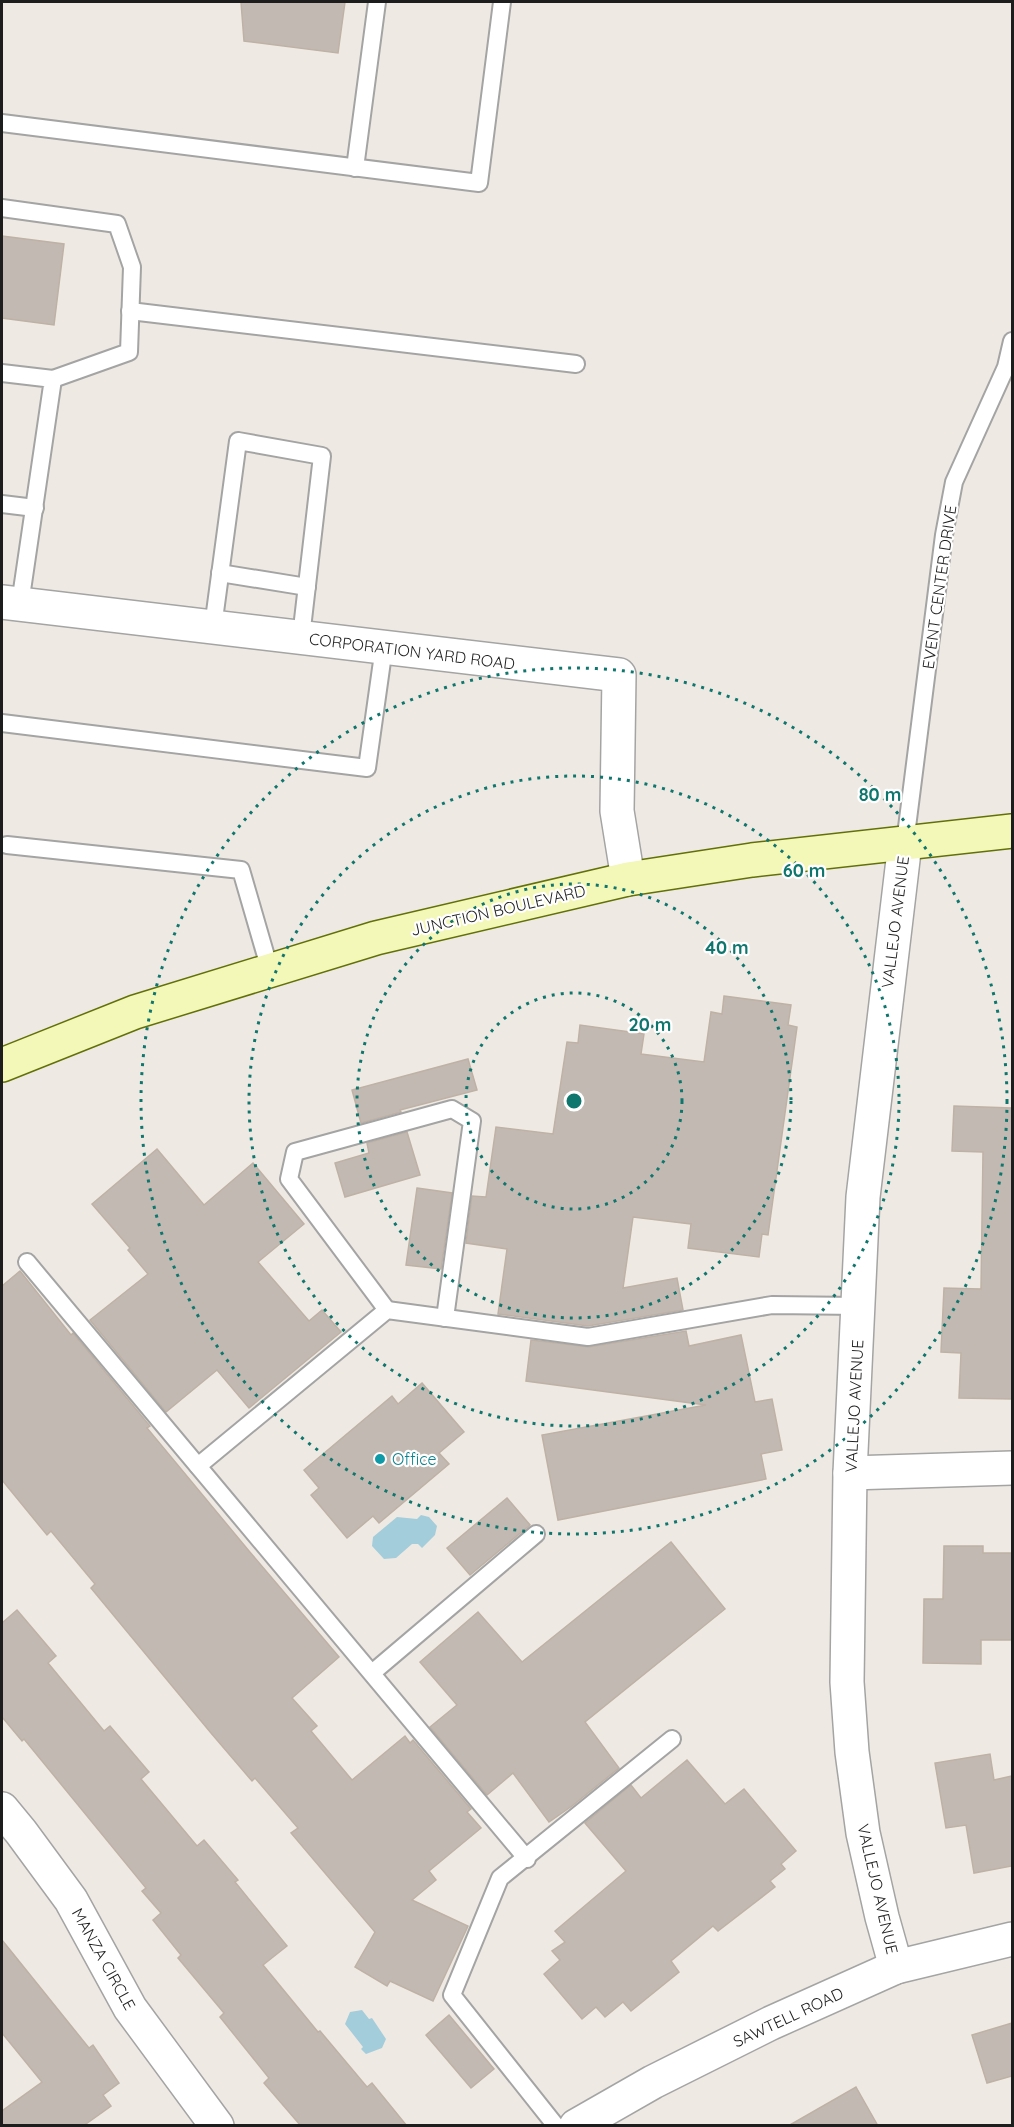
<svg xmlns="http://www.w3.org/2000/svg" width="1014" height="2127" font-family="Quicksand,sans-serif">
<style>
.water{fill:#a4cddb}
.building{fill:#c2bab2;stroke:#bfb1a5;stroke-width:1.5}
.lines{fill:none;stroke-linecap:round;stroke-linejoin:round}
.lane-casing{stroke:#a4a4a4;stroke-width:20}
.street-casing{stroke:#a4a4a4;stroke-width:36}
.secondary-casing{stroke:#637007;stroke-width:36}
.lane{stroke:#fff;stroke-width:16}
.street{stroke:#fff;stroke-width:33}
.secondary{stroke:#f3f7b7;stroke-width:33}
.ring{fill:none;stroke:#0f766e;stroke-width:3;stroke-dasharray:3 6}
.culture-dot{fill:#0f9aa8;stroke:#fff;stroke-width:2}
.labels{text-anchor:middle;stroke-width:4.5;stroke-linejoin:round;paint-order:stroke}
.street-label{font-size:16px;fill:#1d1d1d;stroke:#fff}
.culture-label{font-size:16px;fill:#0d838f;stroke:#fff;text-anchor:start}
.centre{fill:#0f766e;stroke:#fff;stroke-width:3}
.ring-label{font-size:18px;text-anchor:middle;font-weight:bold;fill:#0f766e;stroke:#fff;stroke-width:4.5;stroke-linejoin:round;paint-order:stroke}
</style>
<rect width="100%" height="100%" fill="#eeeae3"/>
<g class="water">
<polygon points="421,1515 429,1517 437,1526 435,1535 422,1548 418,1544 412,1544 396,1558 384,1559 372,1546 373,1537 397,1517 417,1519"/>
<polygon points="362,2010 369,2019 372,2018 386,2039 382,2048 366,2054 361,2049 363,2047 345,2024 350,2012"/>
</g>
<g class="building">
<polygon points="241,2 345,2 338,53 244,41"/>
<polygon points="2,236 64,244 54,325 2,318"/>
<polygon points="724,996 791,1005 788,1025 797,1027 768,1235 762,1234 759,1257 688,1248 691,1224 633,1217 623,1288 677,1278 683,1310 588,1326 498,1314 507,1249 466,1243 472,1196 486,1197 496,1127 553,1134 567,1042 578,1043 580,1025 644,1034 641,1054 704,1062 711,1012 722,1014"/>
<polygon points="468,1059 477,1090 400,1110 401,1112 361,1123 352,1090"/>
<polygon points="954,1106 1012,1108 1012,1399 959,1398 961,1353 941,1352 944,1288 981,1289 983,1152 952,1151"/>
<polygon points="407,1132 420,1175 345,1197 335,1163 369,1153 367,1143"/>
<polygon points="157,1149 204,1205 253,1163 304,1224 258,1262 309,1321 322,1310 341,1332 249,1408 217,1370 166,1412 90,1320 148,1274 128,1250 130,1248 92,1204"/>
<polygon points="417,1188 452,1193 441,1269 406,1265"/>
<polygon points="20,1271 71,1335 73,1333 150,1426 147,1428 249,1551 339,1657 292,1698 317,1726 311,1731 352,1780 405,1736 410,1743 413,1740 471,1809 467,1812 481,1828 429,1871 436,1880 412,1900 468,1926 433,2001 390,1981 387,1986 355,1967 375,1932 291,1833 298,1828 255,1778 252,1781 211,1733 91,1588 95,1584 51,1531 47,1535 2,1480 2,1286"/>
<polygon points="686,1331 689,1346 741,1335 755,1402 772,1399 782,1450 761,1454 766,1479 558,1520 542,1435 706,1405 526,1381 531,1340 589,1347"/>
<polygon points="422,1383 464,1432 439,1453 449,1464 379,1523 373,1516 347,1538 311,1495 319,1488 304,1470 392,1396 398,1404"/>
<polygon points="507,1498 530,1525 470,1575 447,1548"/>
<polygon points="671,1542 725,1609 585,1722 619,1768 572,1806 549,1822 513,1773 487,1795 430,1727 457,1705 420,1662 478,1612 522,1662"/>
<polygon points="944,1546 983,1546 983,1553 1012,1553 1012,1640 981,1640 981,1664 923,1663 924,1599 943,1599"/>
<polygon points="17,1610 56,1656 48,1663 104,1731 110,1726 149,1772 141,1779 197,1846 204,1840 238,1880 235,1882 287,1946 263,1965 318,2032 320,2031 367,2087 372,2083 407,2126 301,2126 264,2083 269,2078 220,2017 224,2013 178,1958 181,1955 153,1920 161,1913 142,1891 146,1888 24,1739 22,1741 2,1717 2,1623"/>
<polygon points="990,1754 994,1780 1012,1776 1012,1866 974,1873 966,1825 946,1828 935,1763"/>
<polygon points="687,1760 725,1804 744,1789 796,1851 781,1864 785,1869 770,1881 775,1887 718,1931 713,1926 671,1961 679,1972 631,2011 623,2002 605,2017 596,2007 582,2019 544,1974 560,1960 552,1951 565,1942 555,1931 626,1871 585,1823 631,1785 641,1798"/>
<polygon points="2,1940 89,2048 93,2045 119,2083 103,2095 111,2106 83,2126 2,2126 2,2111 42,2082 2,2033"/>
<polygon points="449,2015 494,2069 471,2088 426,2035"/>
<polygon points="1012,2023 1012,2076 987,2083 972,2035"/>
<polygon points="856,2087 878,2126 788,2126"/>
</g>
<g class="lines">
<defs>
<g id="lane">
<polyline points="2,123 479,183 502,2"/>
<polyline points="355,168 377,2"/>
<polyline points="2,208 117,224 132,267 129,352 53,379"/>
<polyline points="130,311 576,364"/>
<polyline points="2,373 53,379 20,604"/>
<polyline points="2,504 35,508"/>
<polyline points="220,573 307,587"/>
<polyline points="213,627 238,441 322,456 301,637"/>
<polyline points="2,723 367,768 384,647"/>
<polyline points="905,843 944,535 954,482 1006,367 1012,341"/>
<polyline points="7,845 241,870 270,970"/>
<polyline points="27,1262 527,1859"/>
<polyline points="387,1310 289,1179 295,1152 452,1109 472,1121 445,1318"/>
<polyline points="198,1466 387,1310 588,1337 772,1305 859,1306"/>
<polyline points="372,1673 536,1534"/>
<polyline points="556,2126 452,1995 500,1878 672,1739"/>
</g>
<g id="street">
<polyline points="2,602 619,675 617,811 628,879"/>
<polyline points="850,1473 1012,1468"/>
<polyline points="2,1809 21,1832 71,1900 130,2008 217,2126"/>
<polyline points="896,1967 882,1917 863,1833 852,1752 847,1682 850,1473 863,1197 905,843"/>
<polyline points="576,2126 653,2082 771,2023 896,1967 1012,1939"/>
</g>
<polyline id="secondary" points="2,1065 135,1012 376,938 628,879 752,860 1012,831"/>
</defs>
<use href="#lane" class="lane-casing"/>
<use href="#street" class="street-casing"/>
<use href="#secondary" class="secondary-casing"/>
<use href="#lane" class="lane"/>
<use href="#street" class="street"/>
<use href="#secondary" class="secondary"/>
</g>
<g class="ring">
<circle cx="574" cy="1101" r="108"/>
<circle cx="574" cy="1101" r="217"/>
<circle cx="574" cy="1101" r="325"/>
<circle cx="574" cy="1101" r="433"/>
</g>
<circle class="culture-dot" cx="380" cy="1459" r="6"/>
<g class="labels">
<g class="street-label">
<text transform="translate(939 587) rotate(-82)" y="6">EVENT CENTER DRIVE</text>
<text transform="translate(412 651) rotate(7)" y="6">CORPORATION YARD ROAD</text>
<text transform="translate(498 910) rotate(-13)" y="6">JUNCTION BOULEVARD</text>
<text transform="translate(895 922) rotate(-83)" y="6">VALLEJO AVENUE</text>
<text transform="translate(854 1406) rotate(-87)" y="6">VALLEJO AVENUE</text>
<text transform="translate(878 1889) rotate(77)" y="6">VALLEJO AVENUE</text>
<text transform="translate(104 1959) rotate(61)" y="6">MANZA CIRCLE</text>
<text transform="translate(788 2017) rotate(-25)" y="6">SAWTELL ROAD</text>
</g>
<g class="culture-label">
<text x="392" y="1465">Office</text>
</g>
</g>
<circle cx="574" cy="1101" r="9" class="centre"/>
<g class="ring-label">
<text x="880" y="801">80 m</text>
<text x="804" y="877">60 m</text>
<text x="727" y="954">40 m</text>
<text x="650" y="1031">20 m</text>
</g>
<rect width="1014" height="2127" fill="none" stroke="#1d1d1d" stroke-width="6"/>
</svg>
